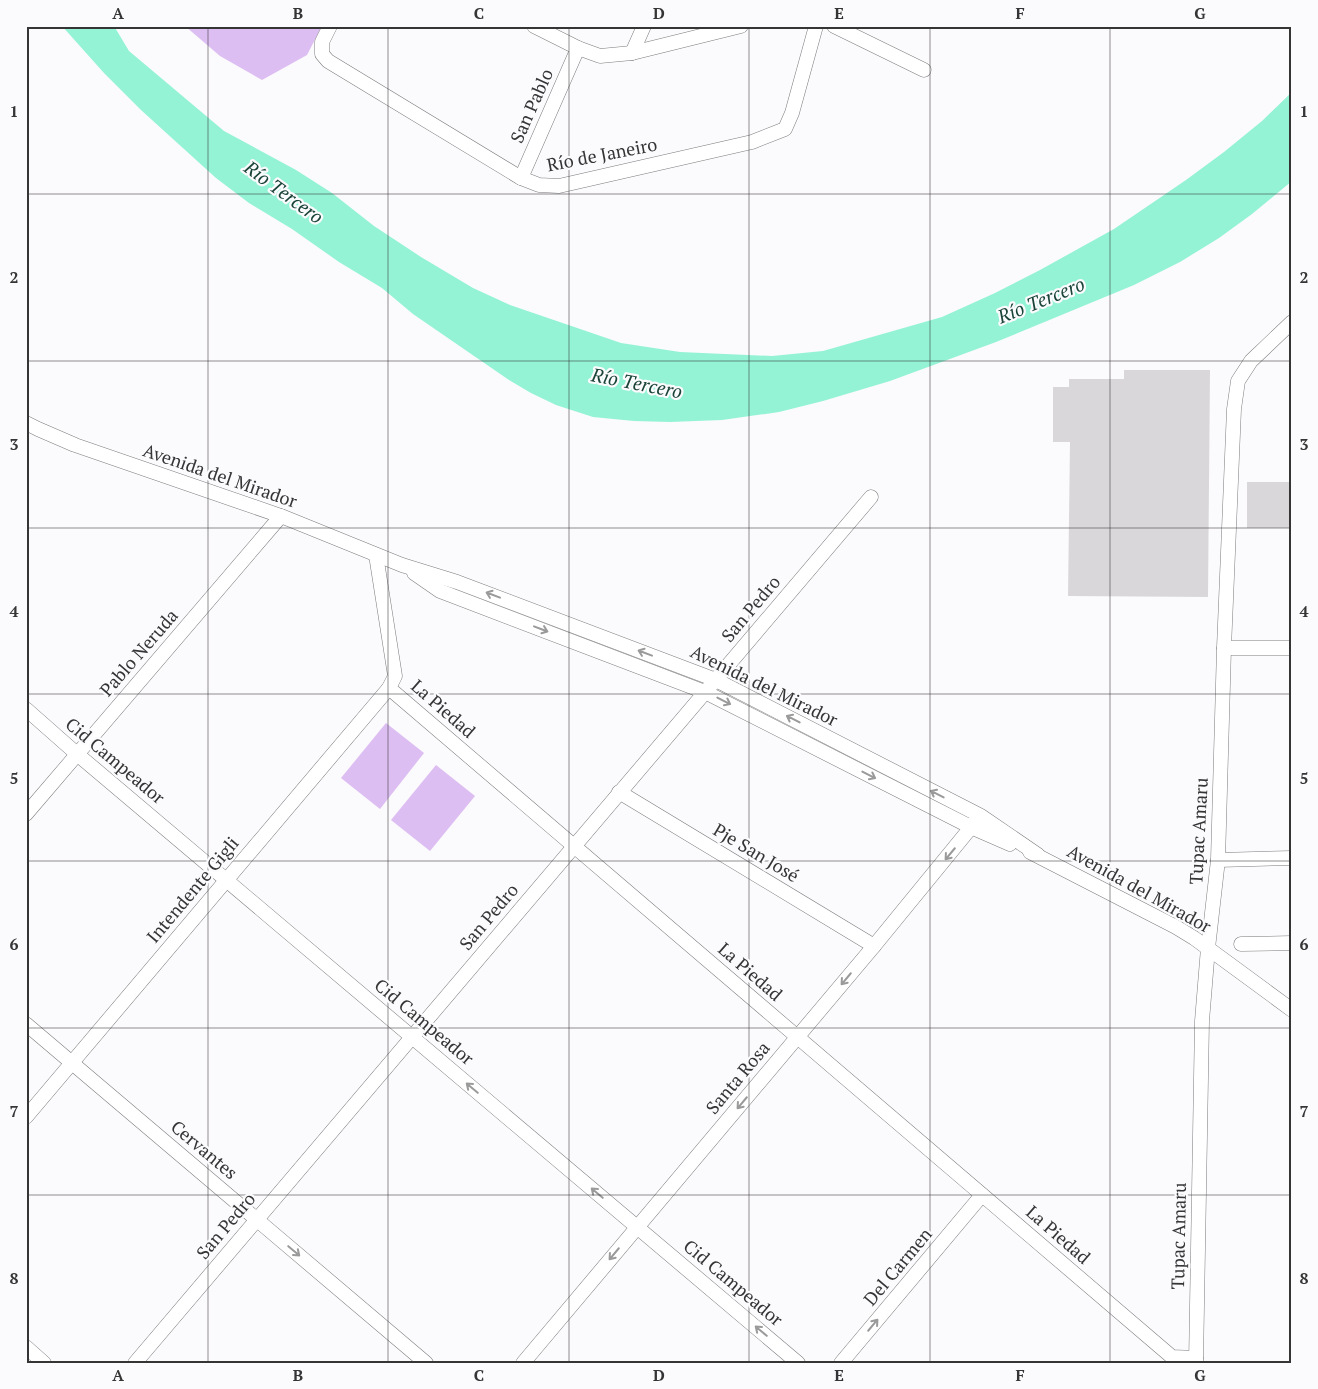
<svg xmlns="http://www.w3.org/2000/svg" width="1318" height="1389" font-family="'PT Serif',serif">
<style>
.green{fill:#ddbef2}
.water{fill:#93f3d4}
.building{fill:#d9d7da}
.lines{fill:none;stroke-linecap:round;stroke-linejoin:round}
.street-casing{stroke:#7d7c7e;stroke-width:15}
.street{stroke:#fff;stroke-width:14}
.oneway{stroke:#9a9a9a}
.grid{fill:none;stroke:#363536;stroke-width:1;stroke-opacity:0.55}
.labels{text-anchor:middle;stroke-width:4.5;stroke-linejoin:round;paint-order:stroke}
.street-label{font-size:18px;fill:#363536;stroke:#fbfafc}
.water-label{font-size:19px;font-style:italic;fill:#1a4438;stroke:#fbfafc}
.neatline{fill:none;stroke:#363536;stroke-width:2}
.grid-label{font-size:16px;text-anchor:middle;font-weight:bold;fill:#363536}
</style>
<rect width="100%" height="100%" fill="#fbfafc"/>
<g class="green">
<polygon points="185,26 322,26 307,55 262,80 220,56"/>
<polygon points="386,723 424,753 380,809 341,778"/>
<polygon points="436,765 475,796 430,851 391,820"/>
</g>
<polygon class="water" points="62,26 114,26 129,51 224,131 296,170 332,193 374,226 421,257 473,288 510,305 621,343 680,352 772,356 823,351 942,317 995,293 1040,270 1114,229 1186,180 1224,152 1262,121 1292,92 1292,181 1252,214 1219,238 1180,262 1134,285 996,342 890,381 823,401 779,412 722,420 670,422 634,421 593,417 556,405 531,393 509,380 413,314 382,288 339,262 292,229 249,203 216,178 141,110 104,73"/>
<g class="building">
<polygon points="1124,370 1210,370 1208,597 1068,596 1070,442 1053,442 1053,387 1069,387 1069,379 1124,379"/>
<rect x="1247" y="482" width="45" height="46"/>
</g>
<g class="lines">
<defs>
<g id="street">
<polyline points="330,26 322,42 322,54 328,61 521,178 539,185 559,186 752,142 785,129 792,113 816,26"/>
<polyline points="534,26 578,48 600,56 632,53 741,26"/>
<polyline points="834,26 924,70"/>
<polyline points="632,53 644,26"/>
<polyline points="521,178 578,48"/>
<polyline points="26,423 38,429 75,445 281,516 402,565 457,582 716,680 981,816 1038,855"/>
<polyline points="376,555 395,676 389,688 1172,1357 1196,1358"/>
<polyline points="414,573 440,591 705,692 971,827 1010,844"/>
<polyline points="1224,648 1292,648"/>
<polyline points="26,709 77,754 798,1363"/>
<polyline points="619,792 874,946"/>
<polyline points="26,814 281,516"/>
<polyline points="1030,852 1176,927 1194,938 1292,1010"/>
<polyline points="1218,860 1292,858"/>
<polyline points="1241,944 1292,943"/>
<polyline points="26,1024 426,1363"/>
<polyline points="26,1117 389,688"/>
<polyline points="26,1347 44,1363"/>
<polyline points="135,1363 871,497"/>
<polyline points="523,1363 874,946 977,820"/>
<polyline points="841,1363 982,1195"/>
<polyline points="1196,1363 1202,1021 1208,948 1218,860 1224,648 1234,409 1238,381 1251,361 1292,322"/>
</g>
</defs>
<use href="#street" class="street-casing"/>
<use href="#street" class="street"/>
</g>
<defs><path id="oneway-shaft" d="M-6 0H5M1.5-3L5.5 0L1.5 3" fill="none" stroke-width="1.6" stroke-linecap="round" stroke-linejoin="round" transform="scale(1.25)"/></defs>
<g class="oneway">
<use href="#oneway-shaft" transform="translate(493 595) rotate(-159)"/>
<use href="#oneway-shaft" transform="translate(541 629) rotate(21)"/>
<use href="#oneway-shaft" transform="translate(645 653) rotate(-159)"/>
<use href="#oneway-shaft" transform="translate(724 701) rotate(27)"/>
<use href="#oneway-shaft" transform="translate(793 719) rotate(-153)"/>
<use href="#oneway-shaft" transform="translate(869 775) rotate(27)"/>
<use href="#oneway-shaft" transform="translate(937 794) rotate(-153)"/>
<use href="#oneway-shaft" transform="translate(950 854) rotate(130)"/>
<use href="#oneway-shaft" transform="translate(846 979) rotate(130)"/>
<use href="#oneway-shaft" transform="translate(472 1088) rotate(-140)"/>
<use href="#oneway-shaft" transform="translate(742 1103) rotate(130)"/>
<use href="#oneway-shaft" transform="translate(597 1193) rotate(-140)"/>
<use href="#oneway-shaft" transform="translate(294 1251) rotate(40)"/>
<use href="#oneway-shaft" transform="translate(614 1254) rotate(130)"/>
<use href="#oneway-shaft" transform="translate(873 1325) rotate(-50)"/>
<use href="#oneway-shaft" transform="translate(761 1331) rotate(-140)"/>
</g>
<path class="grid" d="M208,26V1363M388,26V1363M569,26V1363M749,26V1363M930,26V1363M1110,26V1363M26,194H1292M26,361H1292M26,528H1292M26,694H1292M26,861H1292M26,1028H1292M26,1195H1292"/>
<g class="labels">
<g class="street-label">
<text transform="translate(532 106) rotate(-66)" y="6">San Pablo</text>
<text transform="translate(602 155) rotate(-11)" y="6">Río de Janeiro</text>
<text transform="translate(220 476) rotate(19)" y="6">Avenida del Mirador</text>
<text transform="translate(751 609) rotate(-50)" y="6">San Pedro</text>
<text transform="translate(139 653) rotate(-49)" y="6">Pablo Neruda</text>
<text transform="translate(764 686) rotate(26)" y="6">Avenida del Mirador</text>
<text transform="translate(443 709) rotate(41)" y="6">La Piedad</text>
<text transform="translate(115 761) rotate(40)" y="6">Cid Campeador</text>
<text transform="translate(1199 831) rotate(-87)" y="6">Tupac Amaru</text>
<text transform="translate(756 853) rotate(31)" y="6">Pje San José</text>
<text transform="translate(1139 889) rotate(29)" y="6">Avenida del Mirador</text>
<text transform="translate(193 890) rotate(-50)" y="6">Intendente Gigli</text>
<text transform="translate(489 917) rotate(-50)" y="6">San Pedro</text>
<text transform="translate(750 972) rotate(41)" y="6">La Piedad</text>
<text transform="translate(424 1022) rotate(40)" y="6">Cid Campeador</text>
<text transform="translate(738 1078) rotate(-50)" y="6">Santa Rosa</text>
<text transform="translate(204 1150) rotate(40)" y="6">Cervantes</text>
<text transform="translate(226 1226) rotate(-50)" y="6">San Pedro</text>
<text transform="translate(1058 1235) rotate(41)" y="6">La Piedad</text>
<text transform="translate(1179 1236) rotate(-89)" y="6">Tupac Amaru</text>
<text transform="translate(898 1267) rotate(-50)" y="6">Del Carmen</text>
<text transform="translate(733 1283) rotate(40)" y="6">Cid Campeador</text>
</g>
<g class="water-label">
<text transform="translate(284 192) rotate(36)" y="7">Río Tercero</text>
<text transform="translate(1041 300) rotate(-22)" y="7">Río Tercero</text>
<text transform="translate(637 383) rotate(11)" y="7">Río Tercero</text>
</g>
</g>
<rect width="1318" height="1389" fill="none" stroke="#fbfafc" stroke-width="55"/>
<rect x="28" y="28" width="1262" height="1334" class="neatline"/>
<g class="grid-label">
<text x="118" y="19">A</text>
<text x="298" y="19">B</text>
<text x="479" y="19">C</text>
<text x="659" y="19">D</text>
<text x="839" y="19">E</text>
<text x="1020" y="19">F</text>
<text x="1200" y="19">G</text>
<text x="14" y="117">1</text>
<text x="1304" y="117">1</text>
<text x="14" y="283">2</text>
<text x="1304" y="283">2</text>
<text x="14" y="450">3</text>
<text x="1304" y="450">3</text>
<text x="14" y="617">4</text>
<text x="1304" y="617">4</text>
<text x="14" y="784">5</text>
<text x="1304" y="784">5</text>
<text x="14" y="950">6</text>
<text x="1304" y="950">6</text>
<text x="14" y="1117">7</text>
<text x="1304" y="1117">7</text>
<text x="14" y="1284">8</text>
<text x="1304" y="1284">8</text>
<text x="118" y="1381">A</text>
<text x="298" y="1381">B</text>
<text x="479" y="1381">C</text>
<text x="659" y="1381">D</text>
<text x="839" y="1381">E</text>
<text x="1020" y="1381">F</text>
<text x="1200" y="1381">G</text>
</g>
</svg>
